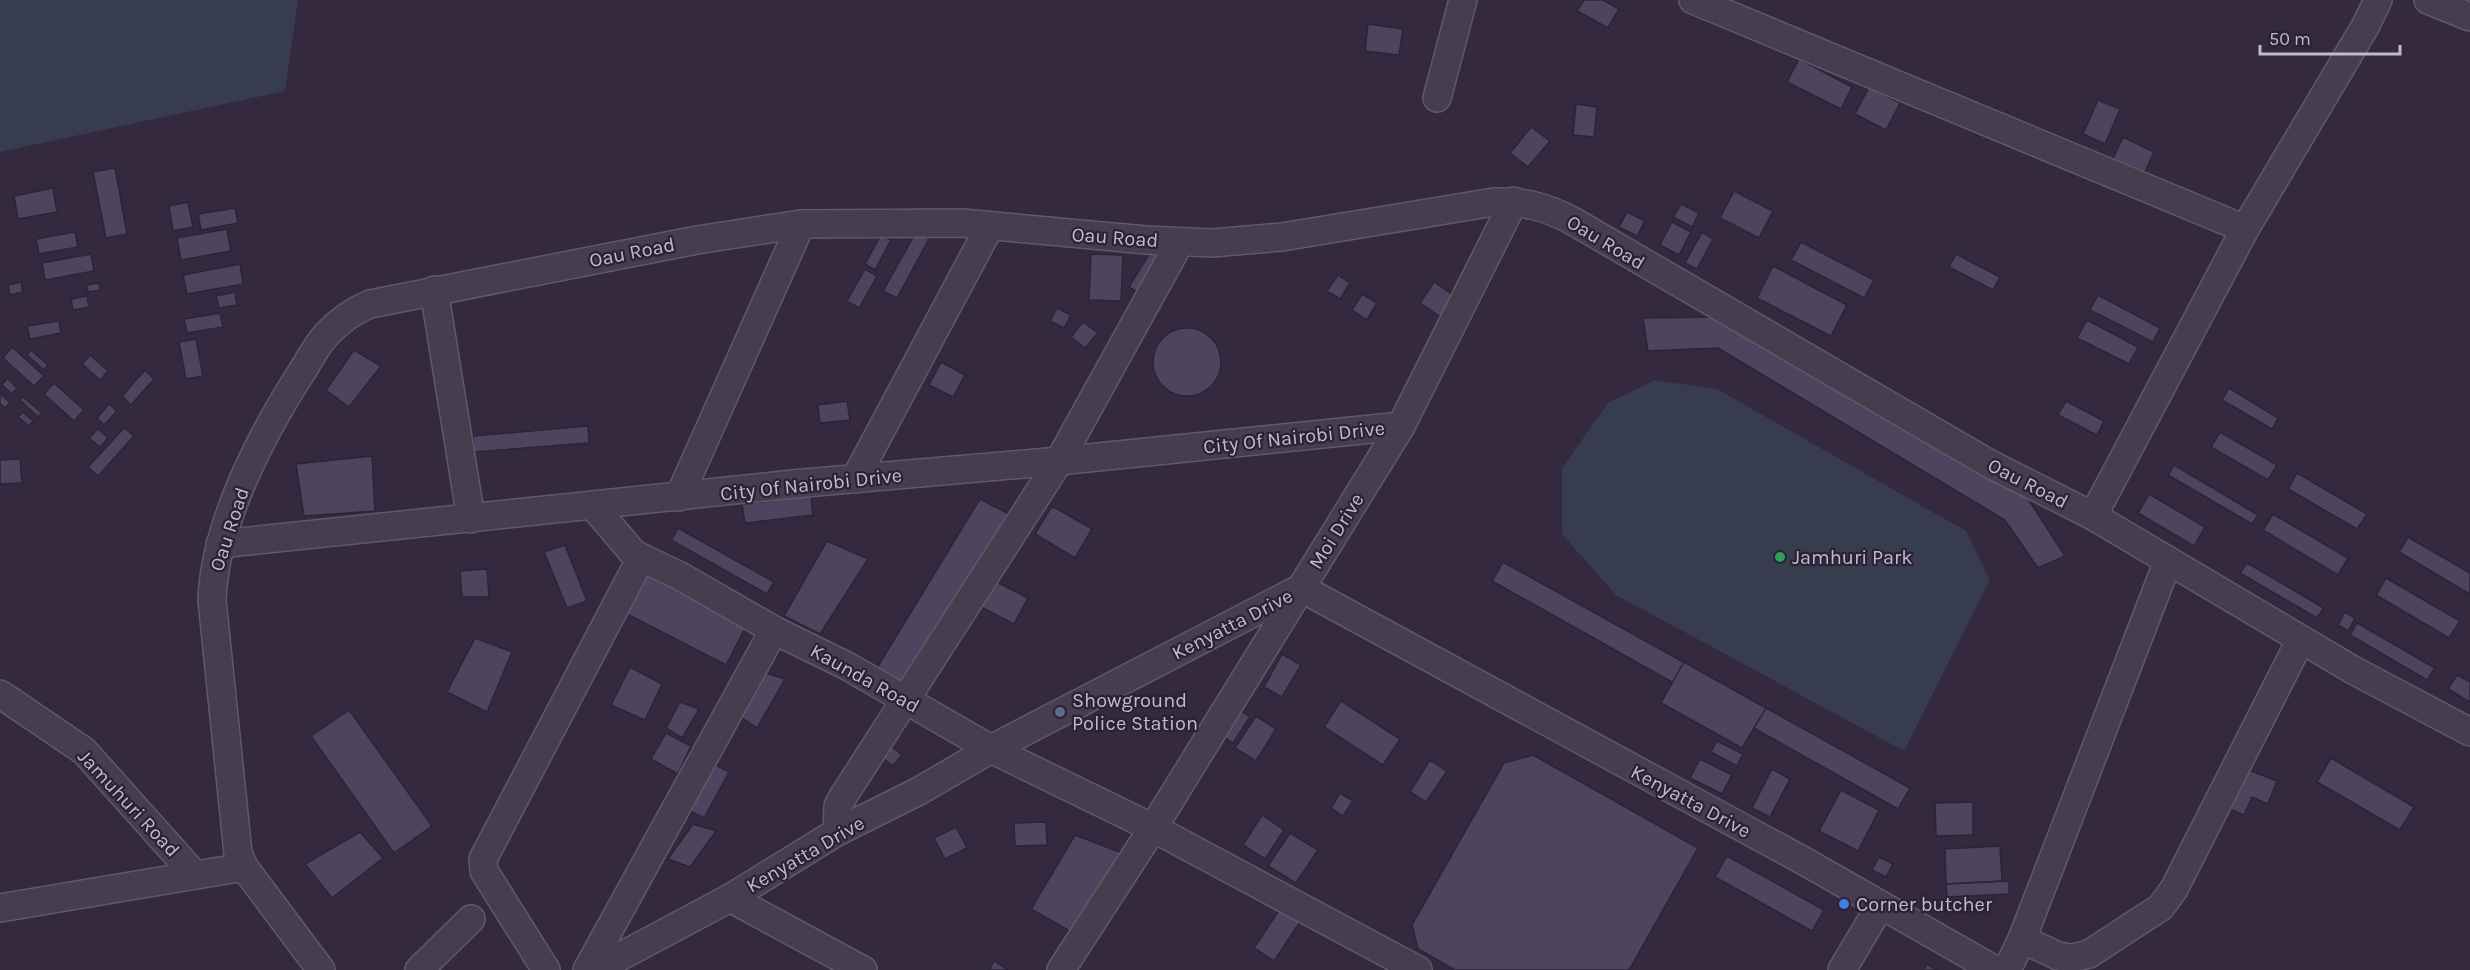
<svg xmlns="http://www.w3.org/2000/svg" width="2470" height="970" font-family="Karla,sans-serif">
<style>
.green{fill:#373c4e}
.building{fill:#4f445d;stroke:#2d2437;stroke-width:1.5}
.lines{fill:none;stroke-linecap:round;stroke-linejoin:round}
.minor-casing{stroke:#61586a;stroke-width:30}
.minor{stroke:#463d4f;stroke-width:27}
.leisure-dot{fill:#2e9e5b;stroke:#2b2235;stroke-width:2}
.service-dot{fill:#5c6f8a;stroke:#2b2235;stroke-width:2}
.shop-dot{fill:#3f7fe0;stroke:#2b2235;stroke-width:2}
.labels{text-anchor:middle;stroke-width:4.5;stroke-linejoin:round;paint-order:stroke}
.street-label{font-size:20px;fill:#c2baca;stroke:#2b2235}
.poi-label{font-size:20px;fill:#c2baca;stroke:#2b2235;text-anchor:start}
</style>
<rect width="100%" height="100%" fill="#34293f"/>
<g class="green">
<polygon points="0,0 298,0 285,91 0,152"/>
<polygon points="1655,380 1717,389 1966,531 1990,580 1904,751 1616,595 1562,534 1562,468 1608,403"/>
</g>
<g class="building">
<polygon points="1584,0 1603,0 1619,9 1608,28 1577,11"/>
<polygon points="1368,24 1403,29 1399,55 1365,51"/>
<polygon points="1799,59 1852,87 1841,109 1787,82"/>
<polygon points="1869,87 1900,103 1886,130 1855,114"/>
<polygon points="2098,100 2120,109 2105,144 2083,134"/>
<polygon points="1576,104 1597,107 1594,137 1573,135"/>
<polygon points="1531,127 1550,141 1528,167 1510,153"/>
<polygon points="2123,137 2154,152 2143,176 2112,161"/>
<polygon points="115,168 127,234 106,238 93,172"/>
<polygon points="53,188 57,212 18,219 14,196"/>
<polygon points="1734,191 1773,211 1759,238 1720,218"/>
<polygon points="188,202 193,227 173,231 169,206"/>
<polygon points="1681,204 1699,213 1692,227 1673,217"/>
<polygon points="235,208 238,223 201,230 198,214"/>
<polygon points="1627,212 1645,221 1637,236 1619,227"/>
<polygon points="1672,222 1691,232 1679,255 1660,245"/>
<polygon points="227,229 231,251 181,260 177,238"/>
<polygon points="75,232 78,247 39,254 36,239"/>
<polygon points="916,232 929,239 897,298 883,291"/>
<polygon points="1702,232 1713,239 1697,269 1685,263"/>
<polygon points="881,235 891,240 875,270 865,264"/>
<polygon points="1801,242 1874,280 1864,298 1791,260"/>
<polygon points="1151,251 1163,258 1140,294 1129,287"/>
<polygon points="91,254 94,271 45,280 42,263"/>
<polygon points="1091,254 1123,255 1121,301 1089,300"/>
<polygon points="1956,254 2000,277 1993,290 1949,267"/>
<polygon points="240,264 243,284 187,294 183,275"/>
<polygon points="1773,266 1847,305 1831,336 1757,298"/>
<polygon points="865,269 877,276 859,308 847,301"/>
<polygon points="1338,275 1350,283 1340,299 1327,291"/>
<polygon points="21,282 23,292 10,295 8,285"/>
<polygon points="1434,282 1459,299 1445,320 1420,303"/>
<polygon points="99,283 101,290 88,292 87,285"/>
<polygon points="235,292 237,305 219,308 216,296"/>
<polygon points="1362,294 1377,303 1367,320 1352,310"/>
<polygon points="2098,295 2160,328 2153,342 2090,310"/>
<polygon points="87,296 89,307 73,310 71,299"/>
<polygon points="1057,308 1071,315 1064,328 1050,321"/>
<polygon points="220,313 223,327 187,333 184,319"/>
<polygon points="1725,317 2028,499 2065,556 2038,568 2005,520 1718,348 1648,351 1643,318"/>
<polygon points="2087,320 2138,347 2129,364 2077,338"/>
<polygon points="59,321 61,333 30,339 27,326"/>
<polygon points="1083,322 1098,333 1085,348 1071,337"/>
<circle cx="1187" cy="362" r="34"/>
<polygon points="196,339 203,376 186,379 179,342"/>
<polygon points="12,347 44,376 34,386 3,358"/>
<polygon points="31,350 48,365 44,370 27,355"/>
<polygon points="354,350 381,366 349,407 326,390"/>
<polygon points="90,355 108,371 100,380 82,364"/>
<polygon points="941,362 965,375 953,397 929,385"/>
<polygon points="145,370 154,379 131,405 122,396"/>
<polygon points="7,378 17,388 12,394 2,385"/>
<polygon points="54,383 84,410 74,421 44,394"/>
<polygon points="2229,388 2278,418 2272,429 2222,400"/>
<polygon points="0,393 10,403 5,408 0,404"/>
<polygon points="23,397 42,413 38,417 20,400"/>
<polygon points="847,401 850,420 820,423 818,405"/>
<polygon points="2066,401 2104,421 2097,435 2058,415"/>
<polygon points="109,404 117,411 104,425 97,418"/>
<polygon points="23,412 33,421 29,426 18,417"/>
<polygon points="588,426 589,443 474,452 473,436"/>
<polygon points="124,428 134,436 98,476 88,467"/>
<polygon points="98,429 108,438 100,447 89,438"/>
<polygon points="2220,432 2277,465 2268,480 2211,447"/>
<polygon points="372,456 375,511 304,516 296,464"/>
<polygon points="20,459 22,483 0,484 0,460"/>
<polygon points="2174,465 2258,515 2252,524 2168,475"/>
<polygon points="2297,473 2367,514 2357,529 2288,489"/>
<polygon points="2149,494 2205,527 2194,546 2138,513"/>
<polygon points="811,496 813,515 745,523 742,504"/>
<polygon points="980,499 1009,514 904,685 875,671"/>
<polygon points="1052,506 1092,529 1075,558 1035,534"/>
<polygon points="2273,514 2348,558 2338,575 2263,530"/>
<polygon points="678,528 774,582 767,594 671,540"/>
<polygon points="2408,537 2470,573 2470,594 2399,552"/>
<polygon points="827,541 868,559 820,634 784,616"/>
<polygon points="565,545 587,601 567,608 544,552"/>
<polygon points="1503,562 1910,788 1898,809 1492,581"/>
<polygon points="2247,563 2324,608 2317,618 2240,573"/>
<polygon points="487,569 489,597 462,597 460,571"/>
<polygon points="650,570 749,621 726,665 627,614"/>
<polygon points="989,578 1028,598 1014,624 975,604"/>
<polygon points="2386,578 2460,621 2449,638 2376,595"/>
<polygon points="2345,612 2355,618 2348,631 2338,625"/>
<polygon points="2357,623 2435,668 2427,680 2350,635"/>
<polygon points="475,638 512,652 487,712 447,692"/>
<polygon points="1282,654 1301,665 1282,697 1264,687"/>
<polygon points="1684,662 1766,708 1742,748 1661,703"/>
<polygon points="630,667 662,684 645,720 611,705"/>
<polygon points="763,672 785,679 757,728 737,715"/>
<polygon points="2457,675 2470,682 2470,702 2448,689"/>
<polygon points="1341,701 1400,739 1383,765 1324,727"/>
<polygon points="680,702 699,709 682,738 666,728"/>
<polygon points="1238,709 1250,717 1233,743 1221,735"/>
<polygon points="349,710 432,826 394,853 311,736"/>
<polygon points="1256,716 1276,729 1256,761 1235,748"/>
<polygon points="666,733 691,746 678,774 651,759"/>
<polygon points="884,741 902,755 893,766 875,752"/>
<polygon points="1717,741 1743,754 1737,766 1711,752"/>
<polygon points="1533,755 1698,848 1629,970 1455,970 1418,949 1412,925 1504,763"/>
<polygon points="701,757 729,772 704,818 678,805"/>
<polygon points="2331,758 2414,807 2400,830 2317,782"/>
<polygon points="1700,759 1732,775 1722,794 1690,778"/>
<polygon points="1430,760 1447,771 1426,802 1410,792"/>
<polygon points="2241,767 2277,781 2268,804 2252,797 2244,815 2229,809"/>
<polygon points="1772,769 1790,779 1770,817 1752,808"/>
<polygon points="1841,790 1879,810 1858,851 1819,831"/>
<polygon points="1340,793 1353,801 1343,816 1331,808"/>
<polygon points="1973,802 1973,835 1936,836 1935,803"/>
<polygon points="1262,815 1284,830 1265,859 1243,845"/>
<polygon points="1046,822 1047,845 1015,846 1014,823"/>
<polygon points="693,824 716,831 690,867 668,859"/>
<polygon points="956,827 967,848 945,859 934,838"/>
<polygon points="360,832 383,858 332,898 305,864"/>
<polygon points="1290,833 1318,850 1296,883 1268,866"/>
<polygon points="1075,835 1130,856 1082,938 1031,909"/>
<polygon points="2000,846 2002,881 1946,884 1945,849"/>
<polygon points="1727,856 1824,910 1812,931 1715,877"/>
<polygon points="1879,857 1893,864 1886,877 1872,870"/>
<polygon points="2009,881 2009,894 1947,897 1946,884"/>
<polygon points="1280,909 1300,922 1274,961 1254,948"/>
<polygon points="994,961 1008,970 989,970"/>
<polygon points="1927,964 1937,970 1924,970"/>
</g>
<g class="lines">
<defs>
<g id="minor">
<polyline points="1693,0 2245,229"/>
<polyline points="2428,0 2470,17"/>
<polyline points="1437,98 1463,0"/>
<polyline points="434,290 471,519"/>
<polyline points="855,479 990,226"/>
<polyline points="679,497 801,224"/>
<polyline points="594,507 634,554 680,576 774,630 847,666 991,749 1153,828 1418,970"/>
<polyline points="2093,516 2245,229 2366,25 2378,0"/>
<polyline points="220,544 793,484 1059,461 1401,426"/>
<polyline points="0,694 84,751 195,875"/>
<polyline points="837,832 838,806 844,795 1059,461 1180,242"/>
<polyline points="730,898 863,970"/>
<polyline points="0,908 244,867"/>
<polyline points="2022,939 2058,956 2072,958 2089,954 2161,907 2174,889 2301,639"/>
<path d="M321,970L244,867L238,853L212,600C215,524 260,437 301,373C309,361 316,346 326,335C339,321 353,311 370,304L697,240L801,224L962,223L1146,240L1212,243L1282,237L1494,202C1523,201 1546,207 1571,220L1990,464L2093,516L2353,670L2470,732"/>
<polyline points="419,970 471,919"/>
<polyline points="546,970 484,871 483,859 641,558"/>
<polyline points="587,970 774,630"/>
<polyline points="595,970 730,898 837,832 919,791 991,749 1301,588 1804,861 1995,970"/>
<polyline points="1061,970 1153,828 1401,426 1514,201"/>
<polyline points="1842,970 1880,906"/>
<polyline points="2007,970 2022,939 2168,561"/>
</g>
</defs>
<use href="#minor" class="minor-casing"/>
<use href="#minor" class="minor"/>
</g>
<circle class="leisure-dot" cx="1780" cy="557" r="6"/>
<circle class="service-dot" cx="1060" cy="712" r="6"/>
<circle class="shop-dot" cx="1844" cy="904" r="6"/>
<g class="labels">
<g class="street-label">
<text transform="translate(1115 237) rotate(4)" y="7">Oau Road</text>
<text transform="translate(1606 242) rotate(31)" y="7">Oau Road</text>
<text transform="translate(632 252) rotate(-11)" y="7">Oau Road</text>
<text transform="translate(1294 437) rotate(-6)" y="7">City Of Nairobi Drive</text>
<text transform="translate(2028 483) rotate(27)" y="7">Oau Road</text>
<text transform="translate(811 484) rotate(-6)" y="7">City Of Nairobi Drive</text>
<text transform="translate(229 529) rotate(-72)" y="7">Oau Road</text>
<text transform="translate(1336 531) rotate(-58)" y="7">Moi Drive</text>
<text transform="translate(1232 624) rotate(-27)" y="7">Kenyatta Drive</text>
<text transform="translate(865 678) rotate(29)" y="7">Kaunda Road</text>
<text transform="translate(1691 801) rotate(28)" y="7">Kenyatta Drive</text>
<text transform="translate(129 803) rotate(47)" y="7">Jamuhuri Road</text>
<text transform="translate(805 854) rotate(-30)" y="7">Kenyatta Drive</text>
</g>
<g class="poi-label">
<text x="1792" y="564">Jamhuri Park</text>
<text x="1072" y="707">Showground<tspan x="1072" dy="23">Police Station</tspan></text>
<text x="1856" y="911">Corner butcher</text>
</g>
</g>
<path d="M2260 45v9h140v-9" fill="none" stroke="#c2baca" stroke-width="3"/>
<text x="2269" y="45" font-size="18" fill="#c2baca" stroke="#2b2235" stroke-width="4.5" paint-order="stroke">50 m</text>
</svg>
